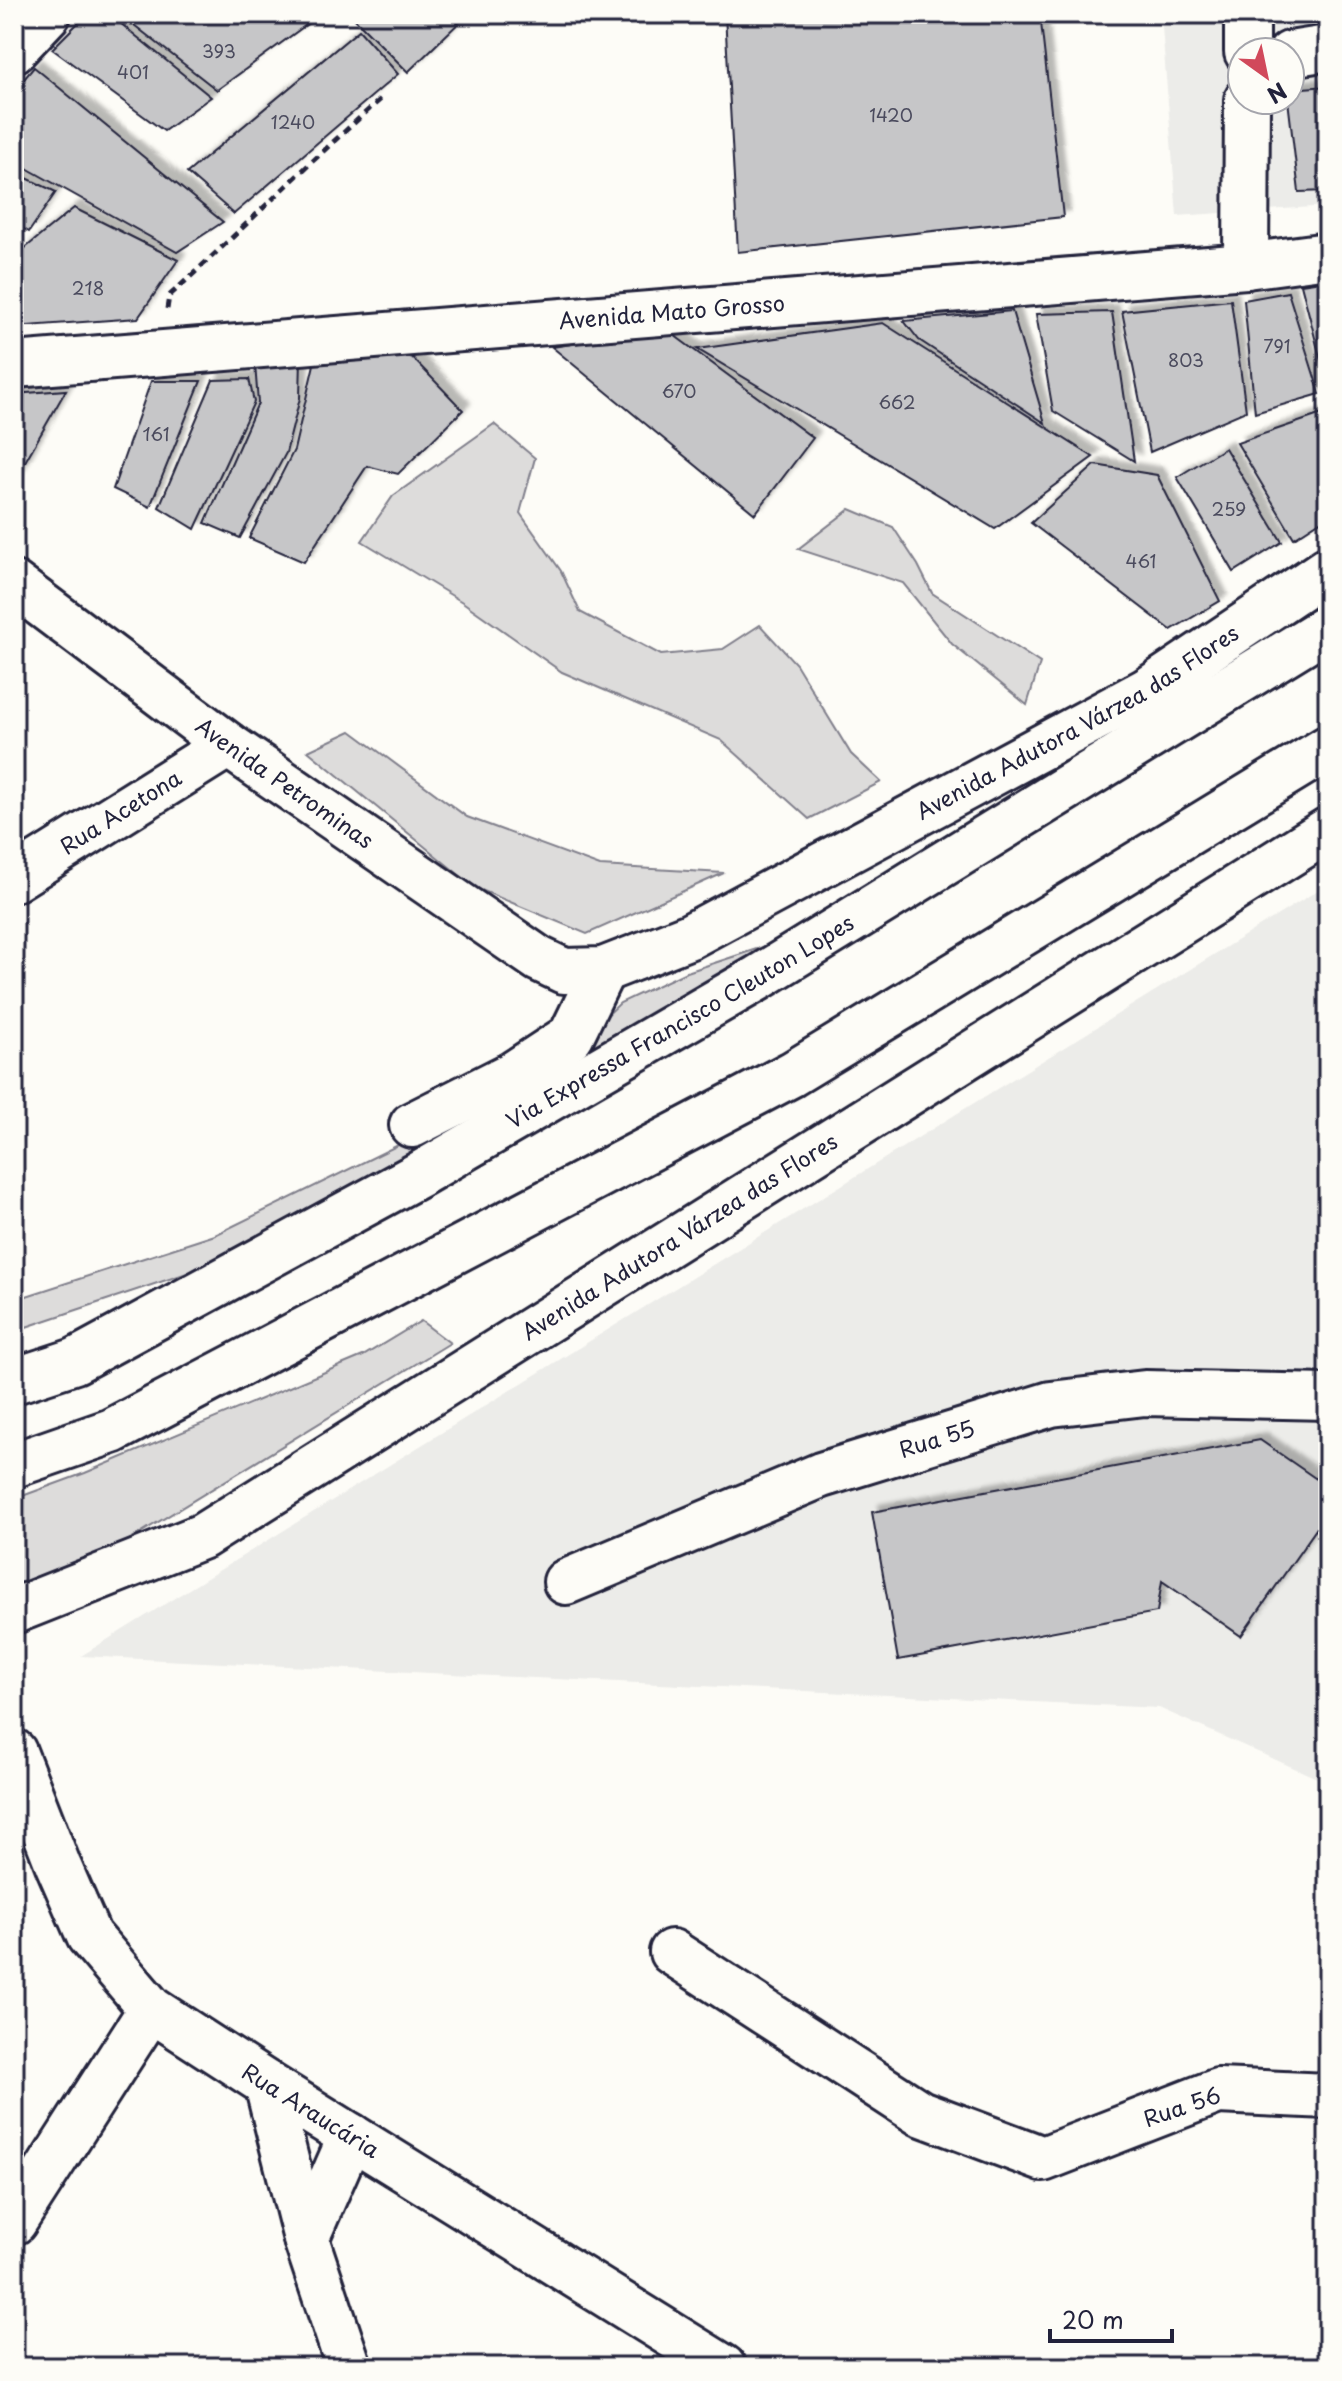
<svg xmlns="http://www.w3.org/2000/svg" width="1342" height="2381" font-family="'Playpen Sans',sans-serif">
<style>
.built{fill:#ecece9;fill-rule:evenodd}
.green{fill:#dddcdb;stroke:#807f8b;stroke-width:2}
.building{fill:#c6c6c8;stroke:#22223b;stroke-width:2;filter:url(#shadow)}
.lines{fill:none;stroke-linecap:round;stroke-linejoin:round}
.minor-casing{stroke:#22223b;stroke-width:50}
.major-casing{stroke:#22223b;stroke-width:50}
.highway-casing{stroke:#22223b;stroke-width:50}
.path{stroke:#22223b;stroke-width:5;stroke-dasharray:8 6;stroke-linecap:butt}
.minor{stroke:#fdfcf7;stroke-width:44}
.major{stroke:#fdfcf7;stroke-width:44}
.highway{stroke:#fdfcf7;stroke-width:44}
.labels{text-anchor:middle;stroke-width:6;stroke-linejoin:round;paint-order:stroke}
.number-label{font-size:18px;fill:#4b4b5e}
.street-label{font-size:22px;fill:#22223b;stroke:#fdfcf7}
</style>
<defs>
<filter id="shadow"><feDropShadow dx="7" dy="-7" stdDeviation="2" flood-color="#0004"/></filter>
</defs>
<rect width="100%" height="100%" fill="#fdfcf7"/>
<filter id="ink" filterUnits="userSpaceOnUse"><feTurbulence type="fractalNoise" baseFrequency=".0125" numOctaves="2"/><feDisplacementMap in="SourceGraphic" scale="16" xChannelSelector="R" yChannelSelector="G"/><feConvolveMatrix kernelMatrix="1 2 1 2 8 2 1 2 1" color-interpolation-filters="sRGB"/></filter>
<g filter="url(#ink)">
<g class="built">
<path d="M1161,14H1328V206L1177,216ZM1242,52H1290V100H1242Z"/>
<polygon points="1328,884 1328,1783 1159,1708 81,1656"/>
</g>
<g class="green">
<polygon points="494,424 535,458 520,513 561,571 580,612 661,655 723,649 760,625 796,664 851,754 881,782 809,819 721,740 562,672 464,603 362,541 393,496"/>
<polygon points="850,509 893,527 918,565 932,593 1040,663 1027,705 952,644 903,583 798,549"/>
<polygon points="351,731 467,817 600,866 724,873 587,934 474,887 308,751"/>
<polygon points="790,938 232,1258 14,1331 14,1300 215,1235 494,1098 563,1057 620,1003 684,973"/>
<polygon points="421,1321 450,1343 93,1562 14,1585 14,1499 85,1473 363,1356"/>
</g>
<g class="building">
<polygon points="87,14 109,14 211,97 164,131 52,49"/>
<polygon points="120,14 321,14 217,90"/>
<polygon points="350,14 468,14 408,72"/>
<polygon points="725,14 1040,14 1063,217 738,252"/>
<polygon points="359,30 398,74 234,214 187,173"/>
<polygon points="34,67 223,222 177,252 14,161 14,91"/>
<polygon points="1328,86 1328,191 1299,192 1288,100 1290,100 1290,89"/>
<polygon points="14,172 56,192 29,232 14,223"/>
<polygon points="74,208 178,260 138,318 14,327 24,249"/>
<polygon points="1328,280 1328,388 1301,284"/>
<polygon points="1288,292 1320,394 1255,413 1244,300"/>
<polygon points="1231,300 1246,411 1150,452 1122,311"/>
<polygon points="1012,311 1045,423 919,340 904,321"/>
<polygon points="1112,312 1134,461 1053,411 1036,314"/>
<polygon points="883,323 1093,457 995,529 697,349"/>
<polygon points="667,330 813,438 755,514 552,347"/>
<polygon points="400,345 463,410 398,474 367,466 304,562 249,538 294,450 315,360"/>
<polygon points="301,358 300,398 286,453 240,538 205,523 258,403 255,364"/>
<polygon points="249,379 254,402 195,529 159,507 213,380"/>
<polygon points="151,381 201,381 150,507 113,489"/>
<polygon points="66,390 14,481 14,394"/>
<polygon points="1328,412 1328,516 1294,538 1237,443"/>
<polygon points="1225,448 1282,542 1234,572 1177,477"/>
<polygon points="1095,465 1157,475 1220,601 1171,630 1031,523"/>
<polygon points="1260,1440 1328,1487 1328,1512 1241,1636 1162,1581 1157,1612 898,1660 872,1512"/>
</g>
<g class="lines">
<defs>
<g id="minor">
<polyline points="1247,14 1247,52"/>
<polyline points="14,50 48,14"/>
<polyline points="1290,54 1328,48"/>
<polyline points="1246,266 1247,100"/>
<path id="s1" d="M14,584L228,745L539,959L564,971L603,970L690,936L1146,691L1328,569"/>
<path id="s2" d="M14,879L228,745"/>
<polyline points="412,1125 513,1074 571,1036 603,970"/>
<path id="s3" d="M566,1582L821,1475L1051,1404L1145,1393L1328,1397"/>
<path id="s4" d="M14,1611L203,1536L1328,830"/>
<path id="s5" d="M14,1752L58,1865L89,1936L151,2009L267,2084L723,2367"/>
<polyline points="672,1952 920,2113 1043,2159 1218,2091 1328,2096"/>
<polyline points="267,2084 306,2239 349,2367"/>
<polyline points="14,2222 151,2009"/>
<polyline points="306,2239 351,2136"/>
</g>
<g id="major">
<path id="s6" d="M14,365L1246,266L1328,255"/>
</g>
<g id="highway">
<path id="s7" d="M14,1381L75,1361L420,1174L758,978L1328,627"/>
<polyline points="14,1465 112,1431 792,1074 1328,748"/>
</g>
</defs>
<use href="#minor" class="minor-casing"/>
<use href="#major" class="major-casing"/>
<use href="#highway" class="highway-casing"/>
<path class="path" d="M167,309L169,296C241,231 309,162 382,98"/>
<use href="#minor" class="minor"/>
<use href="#major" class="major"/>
<use href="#highway" class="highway"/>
</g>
</g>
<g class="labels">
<g class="number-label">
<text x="219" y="58">393</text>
<text x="133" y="79">401</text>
<text x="891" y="122">1420</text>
<text x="293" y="129">1240</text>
<text x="88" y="295">218</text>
<text x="1277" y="353">791</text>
<text x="1186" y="367">803</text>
<text x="679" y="398">670</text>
<text x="897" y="409">662</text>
<text x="156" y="441">161</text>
<text x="1229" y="516">259</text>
<text x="1141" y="568">461</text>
</g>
<g class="street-label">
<text dy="8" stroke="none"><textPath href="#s6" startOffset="660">Avenida Mato Grosso</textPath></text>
<text dy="8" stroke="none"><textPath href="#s1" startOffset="1248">Avenida Adutora Várzea das Flores</textPath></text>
<text dy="8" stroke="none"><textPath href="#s1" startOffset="336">Avenida Petrominas</textPath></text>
<text dy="8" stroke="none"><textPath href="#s2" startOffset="126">Rua Acetona</textPath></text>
<text dy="8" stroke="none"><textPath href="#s7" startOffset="758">Via Expressa Francisco Cleuton Lopes</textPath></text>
<text dy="8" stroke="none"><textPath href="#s4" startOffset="766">Avenida Adutora Várzea das Flores</textPath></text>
<text dy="8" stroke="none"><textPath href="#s3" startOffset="398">Rua 55</textPath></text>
<text transform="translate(1182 2107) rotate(-19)" y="8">Rua 56</text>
<text dy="8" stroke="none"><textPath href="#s5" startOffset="484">Rua Araucária</textPath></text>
</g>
</g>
<rect width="1342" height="2381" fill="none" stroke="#fdfcf7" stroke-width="48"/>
<rect x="24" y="24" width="1294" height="2333" fill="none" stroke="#22223b" stroke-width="3" filter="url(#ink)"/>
<g transform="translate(1266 76) rotate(147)"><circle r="38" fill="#fdfcf7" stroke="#a5a5ac" stroke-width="2"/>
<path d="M0-6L14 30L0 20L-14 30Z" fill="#d1495b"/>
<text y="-12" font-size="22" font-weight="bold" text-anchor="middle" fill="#22223b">N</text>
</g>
<path d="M1050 2329v12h122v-12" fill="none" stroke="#22223b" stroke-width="4"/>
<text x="1062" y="2329" font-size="24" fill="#22223b" stroke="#fdfcf7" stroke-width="6" paint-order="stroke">20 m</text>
</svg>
